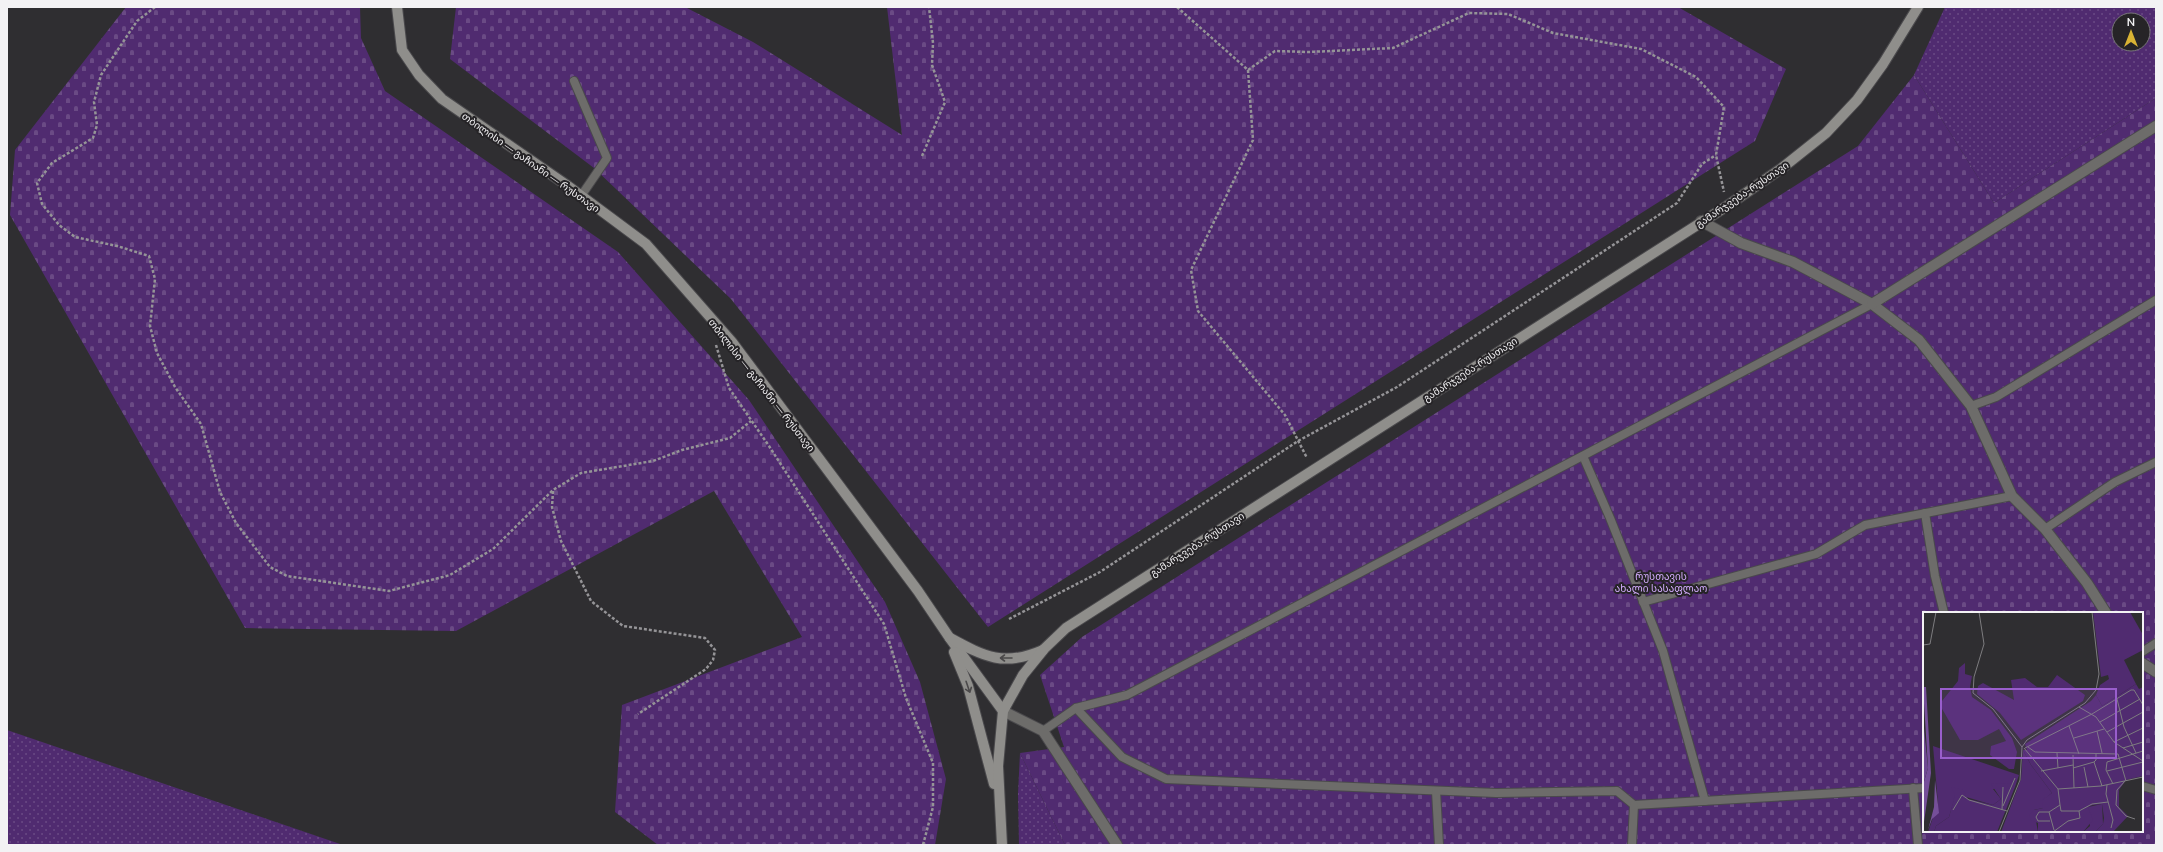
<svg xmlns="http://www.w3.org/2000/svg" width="2163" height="852" font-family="Mulish,'Noto Sans Georgian',sans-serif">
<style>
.grass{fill:url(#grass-dots);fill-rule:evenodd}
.cemetery{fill:url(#cemetery-stones);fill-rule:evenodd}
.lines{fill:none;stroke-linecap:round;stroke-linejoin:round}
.lane-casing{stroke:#4a494c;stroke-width:10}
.street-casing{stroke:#4a494c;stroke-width:12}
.secondary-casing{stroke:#4a494c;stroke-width:12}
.path{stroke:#959497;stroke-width:2.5;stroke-dasharray:3 2;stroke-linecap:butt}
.lane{stroke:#6d6c6a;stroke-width:8}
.street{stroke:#6d6c6a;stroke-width:10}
.secondary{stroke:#8f8e8b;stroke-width:10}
.oneway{stroke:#4b494a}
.labels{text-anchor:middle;stroke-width:4;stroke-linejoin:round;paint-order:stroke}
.street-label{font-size:10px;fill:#f3f2f4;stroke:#262427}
.park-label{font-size:10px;fill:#d4acfe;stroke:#262427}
.inset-road{fill:none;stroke:#7d7c7f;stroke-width:1}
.view{fill:#995ecc;fill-opacity:0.15;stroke:#995ecc;stroke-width:2}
.inset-edge{fill:none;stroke:#f3f2f4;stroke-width:2}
</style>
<defs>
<pattern id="grass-dots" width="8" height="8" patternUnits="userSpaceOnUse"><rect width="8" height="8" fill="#502b70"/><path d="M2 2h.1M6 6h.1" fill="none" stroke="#6a4a85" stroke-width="1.8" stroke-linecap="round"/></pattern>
<pattern id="cemetery-stones" width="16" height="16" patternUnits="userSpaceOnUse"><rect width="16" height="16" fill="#502b70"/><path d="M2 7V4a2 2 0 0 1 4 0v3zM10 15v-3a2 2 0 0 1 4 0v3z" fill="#6a4a85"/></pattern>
</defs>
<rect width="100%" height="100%" fill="#2f2e31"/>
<g class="grass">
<path d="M1945,7H2156V98L1994,203L1914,75ZM2119,20H2143V44H2119Z"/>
<polygon points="7,730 343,845 7,845"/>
<polygon points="1020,753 1065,845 1019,845 1018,794"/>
</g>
<g class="cemetery">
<polygon points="126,7 360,7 361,38 385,91 618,252 749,400 885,602 920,682 946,779 935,845 658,845 615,812 622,705 802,637 714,491 456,631 245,628 10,215 15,150"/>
<polygon points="456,7 685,7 753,42 902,135 887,7 1678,7 1786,69 1755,141 988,627 731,299 594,168 450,59"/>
<path d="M1914,75L1994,203L2156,98V845H1065L1020,753L1064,747L1040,675L1082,637L1858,146ZM1924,613H2142V831H1924Z"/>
</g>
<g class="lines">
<defs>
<g id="lane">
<polyline points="574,81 607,158 581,196"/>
<polyline points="1971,406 1996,397 2156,300"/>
<polyline points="1583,456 1610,518 1663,651 1705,801"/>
<polyline points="1925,513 1935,576 1944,613"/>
<polyline points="2045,529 2115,482 2156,462"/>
<polyline points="1643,602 1816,554 1865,525 2012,496"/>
<polyline points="2142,652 2156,643"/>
<polyline points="1076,708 1122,757 1166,779 1496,793 1617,791 1634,805 1924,788"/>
<polyline points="1043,731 1076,708 1127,695 1872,304"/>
<polyline points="2142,786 2156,790"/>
<polyline points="1913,788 1918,845"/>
<polyline points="1436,791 1439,845"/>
<polyline points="1632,845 1634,805"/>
</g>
<g id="street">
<polyline points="1701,221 1741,243 1793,262 1872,304 1919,340 1971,406 2012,496 2045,529 2087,583 2106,613"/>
<polyline points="1872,304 2156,126"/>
<polyline points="2142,663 2156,672"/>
<polyline points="1003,711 1043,731 1117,845"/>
</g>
<g id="secondary">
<polyline points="397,7 402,50 419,75 442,99 568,186 646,244 732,342 918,591 949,637 1003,711"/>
<path d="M950,638C985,657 1004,667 1043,650"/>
<polyline points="954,652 968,686 994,784"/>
<polyline points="1002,845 998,766 1003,711 1023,675 1044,649 1066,628 1727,206 1782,168 1826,133 1857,100 1883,64 1918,7"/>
</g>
</defs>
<use href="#lane" class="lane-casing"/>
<use href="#street" class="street-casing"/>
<use href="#secondary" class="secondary-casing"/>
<g class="path">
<polyline points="155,7 137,21 101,75 94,102 97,125 93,138 52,163 37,183 42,204 59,225 75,237 117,246 149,256 155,279 150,326 157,353 175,387 201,424 220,492 236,523 270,567 287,576 389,591 450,575 493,549 553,490 581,473 653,461 682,450 730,438 751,421"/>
<polyline points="1177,7 1248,70 1275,51 1309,52 1393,48 1469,13 1508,14 1553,33 1641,49 1696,77 1724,107 1716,155 1724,192"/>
<polyline points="1248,70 1253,140 1191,270 1198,311 1285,415 1307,458"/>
<polyline points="922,156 945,102 932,65 933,43 929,7"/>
<polyline points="716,345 729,388 769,446 884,624 906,698 933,763 933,807 923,845"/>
<polyline points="553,491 552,507 561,541 591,601 623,626 705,638 715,650 713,660 706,669 638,714"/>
<polyline points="1009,619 1100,572 1298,441 1397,387 1677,203 1702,164 1716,155"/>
</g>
<use href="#lane" class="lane"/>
<use href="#street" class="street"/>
<use href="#secondary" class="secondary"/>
</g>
<defs><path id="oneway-shaft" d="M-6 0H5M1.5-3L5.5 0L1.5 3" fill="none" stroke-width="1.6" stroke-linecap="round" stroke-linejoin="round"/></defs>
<g class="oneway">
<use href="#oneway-shaft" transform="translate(1006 658) rotate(-180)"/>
<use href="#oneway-shaft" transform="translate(968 687) rotate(71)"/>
</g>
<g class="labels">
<g class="street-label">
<text transform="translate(531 162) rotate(35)" y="4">თბილისი — გაჩიანი — რუსთავი</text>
<text transform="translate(1742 194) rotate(-34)" y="4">გამარჯვება-რუსთავი</text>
<text transform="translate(1470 369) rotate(-33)" y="4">გამარჯვება-რუსთავი</text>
<text transform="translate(762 385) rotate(52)" y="4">თბილისი — გაჩიანი — რუსთავი</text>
<text transform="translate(1197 544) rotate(-33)" y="4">გამარჯვება-რუსთავი</text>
</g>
<g class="park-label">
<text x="1661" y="580">რუსთავის<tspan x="1661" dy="12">ახალი სასაფლაო</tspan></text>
</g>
</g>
<g transform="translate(1923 612)">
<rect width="220" height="220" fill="#2f2e31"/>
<path d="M170,0H207L220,23V38L201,48L213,72L179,94L173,83L177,73L186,67L185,63L178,65ZM10,134L96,163L92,175L70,177L78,187L70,193L33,182L26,205L13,214L11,220H5L15,191ZM100,138L108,153L129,181L123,186L120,196L111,198L115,220H78L98,167ZM179,192L180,212L172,220H160L167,214L165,195Z" fill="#502b70"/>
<path d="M0,75H3L8,161L0,217V173L5,156ZM12,168L16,201L9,207L5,218L11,195Z" fill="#754f99"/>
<path d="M42,51V62L49,64L47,75L49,85L68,98L89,126L94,140L91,157H86L67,143L68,134L83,129L76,117L55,128H37L18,95L19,89L35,69L36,56ZM134,63L162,83L160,89L98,128L77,101L54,82L55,74L60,71L91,88L88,68L102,66L114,75H125ZM213,72L216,77L220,75V164L203,168L196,178V195L205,204L190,220H172L180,212L181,206L179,192L170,193L165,195L170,208L160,220H115V211L108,208L106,203L111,198L120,196L119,188L129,181L108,153L100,138H104L102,132L168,89L173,83L179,94ZM87,171L92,175L74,220H11L13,214L26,205L32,183L28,175L40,178L45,187L70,193L78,187L68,172Z" fill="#502b70"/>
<path d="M0,106L5,156L0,173Z" fill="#6e4992"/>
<path class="inset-road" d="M56,0L61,32L51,65L50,81L70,97L99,135L97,168L76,220M0,33L7,32L13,0M194,87L201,115L213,141M156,95L173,105L191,130L220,149M177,110L217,87M146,114L156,142M174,119L179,141M184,120L220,100M151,126L181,117M191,130L220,116M99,135L104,128L162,91L173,78L176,62L169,0M105,135L112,140L195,142L203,169M101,136L135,177L137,193L126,200L131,218M102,136L169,102L208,78H211L220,93M200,136L220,130M134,141L135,156M150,143L151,176M171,150L179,174M161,155L165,175M150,156L171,150L173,148V141M118,159L150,153M184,159L220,150M202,169L194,178L193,193L203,204L212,207M190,172L183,158L184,150L220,139M184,173L183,182L190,208L188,216M135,177L178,174L220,165M137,193L138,199H156L169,192L185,190M80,194L92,166M30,198L39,183L46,188L84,199M79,198L80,175M126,200H116L113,205L115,209H127M130,220L145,209L157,206L156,199"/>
<path class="view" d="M18,77H193V146H18Z"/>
<rect width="220" height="220" class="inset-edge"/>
</g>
<rect width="2163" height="852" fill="none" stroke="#f3f2f4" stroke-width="16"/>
<g transform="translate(2131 32)"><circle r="19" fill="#262427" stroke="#787679"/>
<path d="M0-3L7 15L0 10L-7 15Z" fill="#d9b334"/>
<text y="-6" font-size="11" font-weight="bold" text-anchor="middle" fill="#f3f2f4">N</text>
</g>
</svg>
